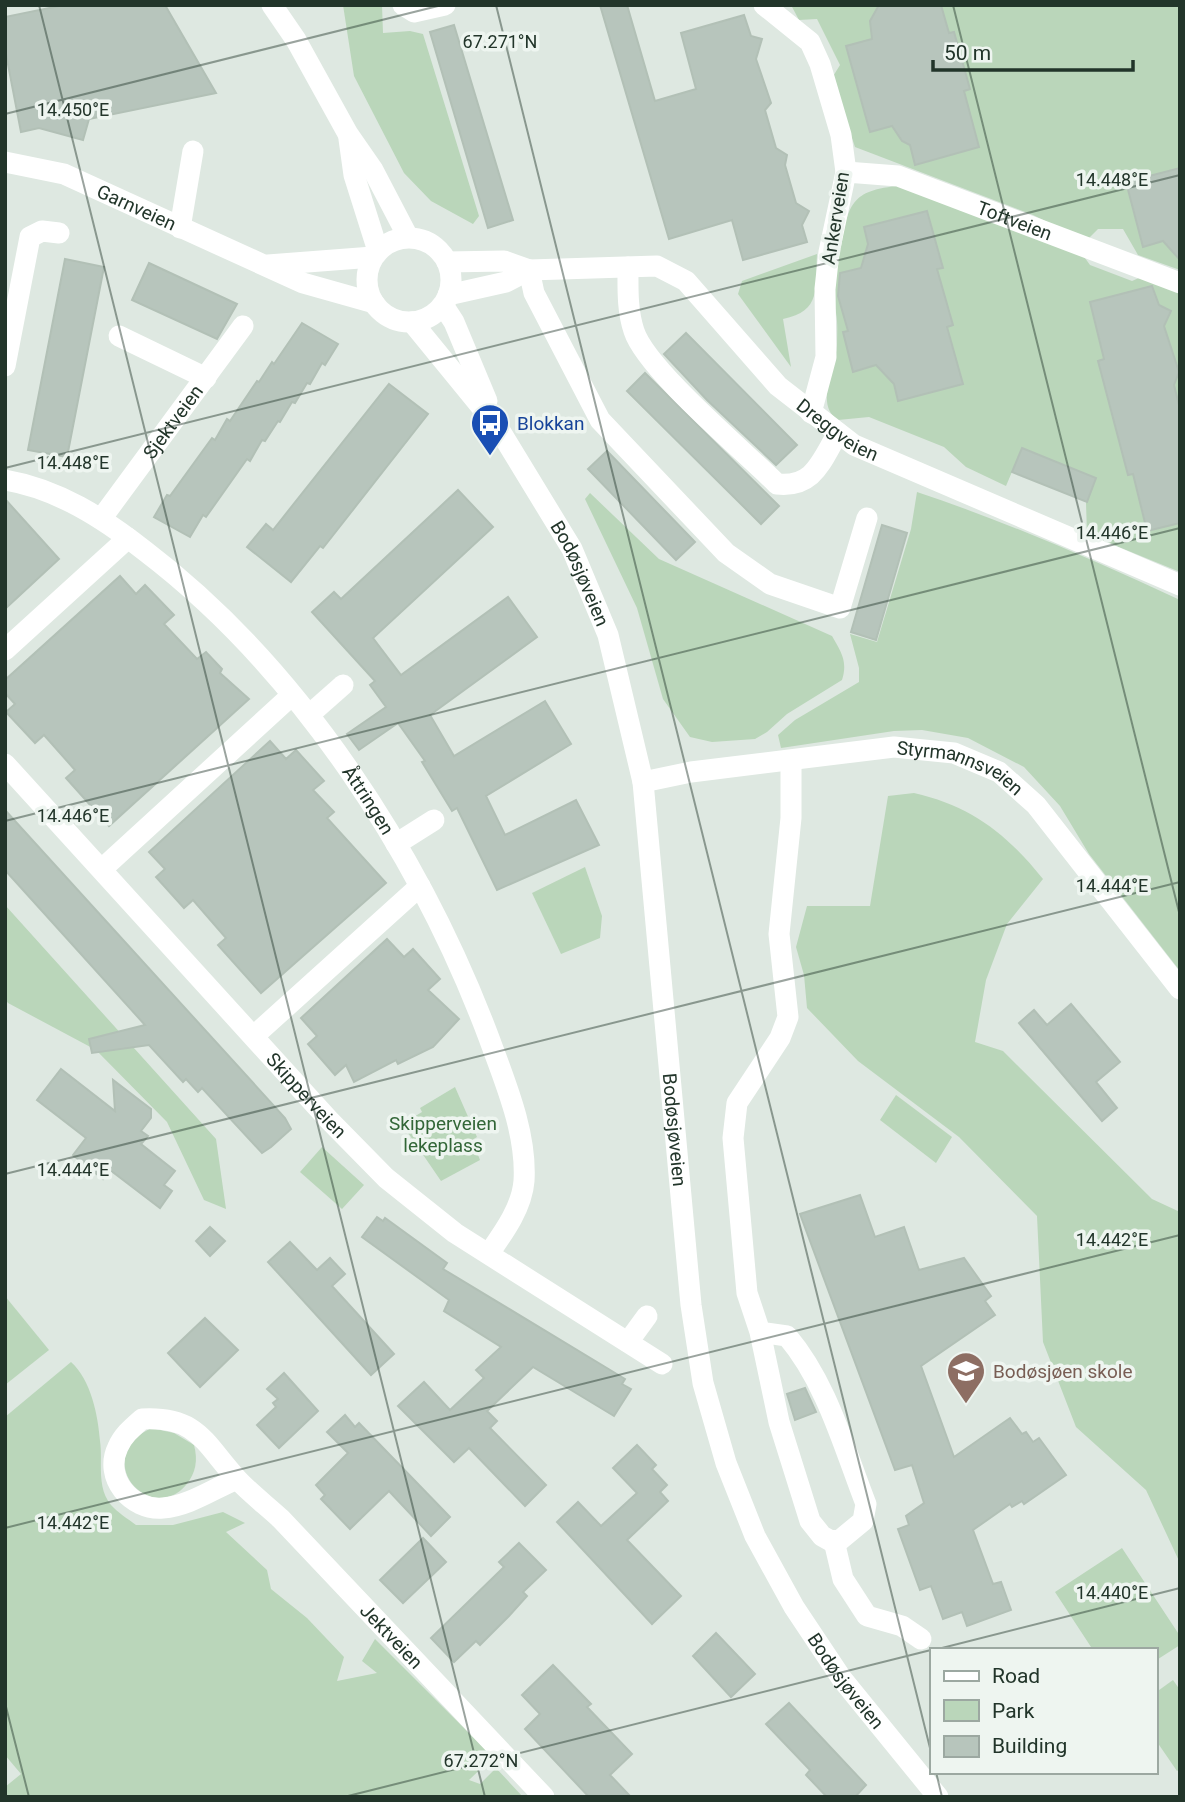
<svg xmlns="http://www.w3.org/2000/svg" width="1185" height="1802" font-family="Roboto,sans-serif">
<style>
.green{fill:#bad6ba}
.building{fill:#b7c5bc;stroke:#b2c0b6;stroke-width:2}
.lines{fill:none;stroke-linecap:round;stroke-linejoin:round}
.minor{stroke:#fff;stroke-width:21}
.ticks{fill:none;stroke:#22352a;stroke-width:2;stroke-opacity:0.45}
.labels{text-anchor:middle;stroke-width:7;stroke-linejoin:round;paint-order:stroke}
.street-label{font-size:19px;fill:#22352a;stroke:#eef5f0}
.transit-label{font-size:19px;fill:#164399;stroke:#eef5f0;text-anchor:start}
.park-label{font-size:19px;fill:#326637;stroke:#eef5f0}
.education-label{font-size:19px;fill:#785e54;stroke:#eef5f0;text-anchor:start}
.ticks-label{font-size:18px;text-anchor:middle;fill:#22352a;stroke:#eef5f0;stroke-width:7;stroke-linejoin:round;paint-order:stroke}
</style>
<rect width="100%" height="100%" fill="#dee8e1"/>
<g class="green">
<polygon points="343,5 382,5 383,33 410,31 423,34 479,216 473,224 431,201 404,173 354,76"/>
<polygon points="791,5 1180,5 1180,270 1138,255 1123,229 1098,229 1086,241 1033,215 855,147 832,78 840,65 817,19 799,20"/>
<path d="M906,185L1080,251L1090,265L1132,281L1148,274L1180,292V572L1087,534L1086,503L1095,479L1022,448L1006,486L966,467L944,447L869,417L838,420C814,405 836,367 837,345C837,334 838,324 836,313C835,306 831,299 831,292C830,279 837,263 839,250C850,200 851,190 906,185Z"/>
<path d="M817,254C815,288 822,311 783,319L791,367L738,294L742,281Z"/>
<path d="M917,492C1007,522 1094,560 1180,600V971L1089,854L1060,806L1024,767L968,738L922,730L894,731L781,748L778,735L795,720L859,682V668L850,634L877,642L911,529Z"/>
<path d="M590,493L659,559L832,636C841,652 848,661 842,680L787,714L767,732L755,739L712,742L690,737L663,699L637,608L585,499Z"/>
<path d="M914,793C971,806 1007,834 1043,879L1007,924L986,980L975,1042L1003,1051L1152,1199L1180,1212V1563L1146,1490L1076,1427L1043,1342L1037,1216L959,1137L858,1061L807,1008L804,975L796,947L807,906H870L888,796Z"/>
<polygon points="585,867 602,916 600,938 561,954 532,893"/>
<polygon points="5,905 216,1139 226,1209 204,1200 167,1122 96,1050 8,1003 5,999"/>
<polygon points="455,1087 477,1137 472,1140 480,1160 441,1181 402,1124 422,1112 420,1108"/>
<polygon points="896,1095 952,1137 936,1163 880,1120"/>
<polygon points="322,1147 364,1185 342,1209 300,1172"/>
<polygon points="5,1296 49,1350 5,1385"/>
<path d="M71,1362C91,1380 98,1415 100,1441C103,1461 96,1487 111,1505C117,1512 128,1519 136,1525H173L223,1512L245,1523L226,1532L267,1570L271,1589L307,1618L344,1657L337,1681L377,1673L362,1661L375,1639L493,1757L469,1780L480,1784L496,1768L523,1797H5V1787L21,1774L5,1755V1417Z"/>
<path d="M151,1428L174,1433L194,1445C198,1460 196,1473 186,1485C151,1526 89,1460 151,1428Z"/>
<polygon points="1122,1548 1180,1636 1180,1645 1155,1661 1155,1650 1093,1650 1055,1592"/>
<polygon points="1173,1680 1180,1690 1180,1769 1177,1771 1155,1739 1155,1693"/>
</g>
<g class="building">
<polygon points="64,5 165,5 216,93 89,119 83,140 39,128 21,132 5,49 5,17"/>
<polygon points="600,5 627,5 655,101 696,89 681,33 744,15 751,36 762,39 756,59 771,103 765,110 776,148 787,155 785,165 796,203 809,211 802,225 807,242 743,260 732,220 669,239"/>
<polygon points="879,5 941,5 949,33 954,32 970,89 964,91 979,147 915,165 910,145 902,141 892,126 870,132 846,46 872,39 870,21"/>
<polygon points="454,25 513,220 488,228 430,32"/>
<polygon points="1180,168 1180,260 1163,241 1143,247 1126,182"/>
<polygon points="927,211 943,268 937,269 953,325 947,327 963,384 898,401 894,384 876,365 853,372 843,332 848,331 838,296 840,273 861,268 868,244 864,227"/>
<polygon points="65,259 104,267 67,457 28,450"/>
<polygon points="149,263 237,304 217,339 132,300"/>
<polygon points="1152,286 1159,305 1171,311 1164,326 1179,372 1174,385 1180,409 1180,523 1147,531 1133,474 1128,475 1098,361 1104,359 1090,302"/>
<polygon points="302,323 338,344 325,365 322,363 310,384 307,383 295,403 292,402 280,422 278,421 265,441 262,440 250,461 247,459 206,517 203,515 190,537 154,517 167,495 170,496 212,438 215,440 227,419 230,421 257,381 259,382 272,362 274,364"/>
<polygon points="686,333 797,445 776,465 707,400 664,354"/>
<polygon points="645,373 779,506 761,524 627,391"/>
<polygon points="389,384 428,414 323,548 320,546 291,582 247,547 266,524 273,530"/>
<polygon points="1022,448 1096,478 1087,502 1012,472"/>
<polygon points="607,451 695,542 676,560 588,469"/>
<polygon points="458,490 493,527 373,638 401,675 508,597 537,637 430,715 454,756 545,701 571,744 486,796 505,835 576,800 599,845 497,890 457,808 452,811 422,762 425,761 398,723 359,750 347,734 386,707 370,685 375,681 312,612 334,592 341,599"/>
<polygon points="5,499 59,559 5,609"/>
<polygon points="882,525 907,533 876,640 851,632"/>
<polygon points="120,576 136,594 145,585 174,615 164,624 197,659 206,652 222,669 220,673 249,699 109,826 66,778 75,770 44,735 35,743 6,712 15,704 5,693 5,680"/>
<polygon points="270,741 286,759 296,750 324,781 313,790 334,812 327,818 386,883 261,993 218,945 226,938 193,900 184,908 156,877 165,869 149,852"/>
<polygon points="5,810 285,1118 291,1129 271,1147 262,1153 202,1088 198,1092 186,1079 183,1082 149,1045 92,1053 89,1039 145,1025 5,870"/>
<polygon points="387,939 404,957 413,949 440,979 428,990 459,1019 433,1047 398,1064 396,1060 354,1082 346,1065 335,1075 308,1044 317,1036 301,1018"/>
<polygon points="1071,1004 1120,1062 1096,1082 1117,1108 1102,1121 1019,1023 1034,1010 1047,1025"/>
<polygon points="61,1069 115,1111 113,1080 151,1109 151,1118 141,1131 148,1136 141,1144 175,1171 164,1185 172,1191 160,1208 110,1170 103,1179 73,1155 86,1138 37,1100"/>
<polygon points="860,1195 875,1237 904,1227 919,1270 964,1258 991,1296 985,1301 995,1315 921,1366 954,1457 1010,1418 1022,1434 1026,1432 1033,1442 1039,1438 1066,1475 1024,1504 1022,1501 1012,1507 1010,1504 973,1530 993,1584 1001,1582 1011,1610 967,1626 962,1612 943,1619 931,1586 920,1590 898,1529 909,1525 906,1516 924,1503 912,1465 895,1470 800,1214"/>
<polygon points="377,1217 383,1221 385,1218 447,1263 443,1269 625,1379 622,1384 631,1389 614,1416 533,1367 487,1411 497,1421 490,1428 546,1485 525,1506 469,1448 454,1462 398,1406 424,1382 450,1410 484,1378 476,1370 501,1347 444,1311 449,1300 362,1237"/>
<polygon points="210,1227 225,1241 210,1256 196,1241"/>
<polygon points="290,1242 317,1270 330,1258 345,1274 332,1286 394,1354 371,1375 268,1262"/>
<polygon points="205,1318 238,1350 200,1387 168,1353"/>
<polygon points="284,1373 318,1411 279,1448 257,1425 276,1407 273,1403 278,1399 267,1389"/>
<polygon points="805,1388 816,1412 795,1420 787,1394"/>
<polygon points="345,1415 355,1427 359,1423 450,1517 431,1536 389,1491 350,1529 321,1499 325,1495 316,1485 348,1453 327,1432"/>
<polygon points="637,1445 656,1465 652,1469 667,1485 660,1492 668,1501 627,1540 681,1596 652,1624 557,1522 578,1502 601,1526 637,1493 613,1468"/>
<polygon points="423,1538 446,1562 403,1603 380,1580"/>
<polygon points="519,1543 546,1570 523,1592 527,1596 509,1616 480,1645 476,1641 454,1662 431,1638 504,1567 499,1562"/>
<polygon points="716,1633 755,1674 731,1697 693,1656"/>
<polygon points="553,1665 591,1704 587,1707 632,1754 610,1775 631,1797 589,1797 525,1729 540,1714 522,1695"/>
<polygon points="789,1703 866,1785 855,1797 827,1797 806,1775 810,1770 766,1724"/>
</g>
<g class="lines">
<g class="minor">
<polyline points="272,5 296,40 348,134 373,170 408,237"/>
<polyline points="403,5 414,12 445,5"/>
<polyline points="764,5 810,42 820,64 841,135 846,172 829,252 825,289 826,357 811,413"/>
<polyline points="349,139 354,175 378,251"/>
<path id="s1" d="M5,162L64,174L303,283L374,303"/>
<path id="s2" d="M846,172L898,176L1180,283"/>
<polyline points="180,228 193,151"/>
<circle cx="409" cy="280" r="42"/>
<polyline points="447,262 504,261 529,270"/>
<polyline points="268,265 373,257"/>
<path d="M628,267C628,288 627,310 634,331C646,369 745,452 777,484C814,488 821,461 838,433"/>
<polyline points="529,270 534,293 600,420 726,553 770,584 840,608 867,518"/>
<path id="s3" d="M448,295L506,282L529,270L657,266L686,281L778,386L854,445L1180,585"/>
<polyline points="443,305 454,322 487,401"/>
<path id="s4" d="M412,322L497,426L572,549L608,635L643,782L691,1305L703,1383L726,1463L755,1536L794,1607L842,1679L938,1797"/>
<polyline points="119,336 206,378"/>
<polyline points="5,366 30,237 42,231 59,233"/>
<path id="s5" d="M5,480C58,489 103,518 145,551C300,669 421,857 489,1038C505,1082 527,1133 524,1181C522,1207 504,1232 490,1252"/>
<path id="s6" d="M101,519L243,326"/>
<polyline points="5,650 128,538"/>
<polyline points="309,715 343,685"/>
<path id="s7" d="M5,764L329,1120L386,1178L455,1233L662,1364"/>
<path id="s8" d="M643,782L691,772L894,747L954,753L999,772L1036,805L1180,989"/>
<polyline points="396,844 434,820"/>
<polyline points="102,869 292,695"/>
<polyline points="255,1035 420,886"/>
<path d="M760,1332L787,1336C827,1383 844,1448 866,1504L863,1521L840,1540L831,1541L822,1536L810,1521L779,1422L760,1332L747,1293L733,1138L737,1103L780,1038L788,1017L779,934L791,818V762"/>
<polyline points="628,1342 647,1316"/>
<path id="s9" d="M237,1479C213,1489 189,1506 163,1508C131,1511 103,1477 118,1447C123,1435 133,1427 142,1419C198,1416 204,1443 237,1479C250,1493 267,1506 281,1519L544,1797"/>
<polyline points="834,1541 843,1579 867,1616 902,1626 921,1639"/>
</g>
</g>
<path class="ticks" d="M39,5L485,1797M496,5L931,1752M953,5L1180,916M5,114L442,5M5,468L1180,175M5,821L1180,528M5,1174L1180,882M5,1528L1180,1235M934,1650L1180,1588M5,1703L29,1797M936,1772L942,1797M344,1797L931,1650"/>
<defs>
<symbol id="bus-pin" viewBox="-11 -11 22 30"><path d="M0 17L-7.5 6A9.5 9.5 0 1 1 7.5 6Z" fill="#1a4fb4" stroke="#eef5f0"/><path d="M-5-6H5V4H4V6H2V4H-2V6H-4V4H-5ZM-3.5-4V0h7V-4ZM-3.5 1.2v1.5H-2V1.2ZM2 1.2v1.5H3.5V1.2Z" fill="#fff"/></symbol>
<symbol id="school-pin" viewBox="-11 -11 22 30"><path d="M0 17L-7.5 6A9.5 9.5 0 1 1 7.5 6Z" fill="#8d6e63" stroke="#eef5f0"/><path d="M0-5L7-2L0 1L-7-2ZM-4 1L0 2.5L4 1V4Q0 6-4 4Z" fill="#fff"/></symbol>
</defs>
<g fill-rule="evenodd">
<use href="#bus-pin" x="468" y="401" width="44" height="60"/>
<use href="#school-pin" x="944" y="1349" width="44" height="60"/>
</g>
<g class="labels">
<g class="street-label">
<text dy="7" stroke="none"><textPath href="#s1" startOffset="140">Garnveien</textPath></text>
<text transform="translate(835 218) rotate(-81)" y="7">Ankerveien</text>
<text dy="7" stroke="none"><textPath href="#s2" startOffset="177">Toftveien</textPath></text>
<text dy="7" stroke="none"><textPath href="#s6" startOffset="121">Sjektveien</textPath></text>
<text dy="7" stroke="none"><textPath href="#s3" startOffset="460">Dreggveien</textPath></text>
<text dy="7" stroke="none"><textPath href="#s4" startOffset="304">Bodøsjøveien</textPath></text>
<text dy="7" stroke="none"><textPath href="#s8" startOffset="324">Styrmannsveien</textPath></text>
<text dy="7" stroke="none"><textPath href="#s5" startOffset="495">Åttringen</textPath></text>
<text dy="7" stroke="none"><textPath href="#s7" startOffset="448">Skipperveien</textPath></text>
<text dy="7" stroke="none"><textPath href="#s4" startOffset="872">Bodøsjøveien</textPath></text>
<text dy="7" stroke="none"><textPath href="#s9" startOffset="548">Jektveien</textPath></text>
<text dy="7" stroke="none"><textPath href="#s4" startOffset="1460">Bodøsjøveien</textPath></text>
</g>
<g class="transit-label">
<text x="517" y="430">Blokkan</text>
</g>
<g class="park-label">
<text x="443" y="1130">Skipperveien<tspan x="443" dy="22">lekeplass</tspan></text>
</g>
<g class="education-label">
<text x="993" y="1378">Bodøsjøen skole</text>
</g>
</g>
<g class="ticks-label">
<text x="500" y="48">67.271°N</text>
<text x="73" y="116">14.450°E</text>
<text x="1112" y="186">14.448°E</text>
<text x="73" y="469">14.448°E</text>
<text x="1112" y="539">14.446°E</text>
<text x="73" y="822">14.446°E</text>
<text x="1112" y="892">14.444°E</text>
<text x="73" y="1176">14.444°E</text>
<text x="1112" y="1246">14.442°E</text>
<text x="73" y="1529">14.442°E</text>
<text x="1112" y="1599">14.440°E</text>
<text x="481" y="1767">67.272°N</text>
</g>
<rect width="1185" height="1802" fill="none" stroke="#22352a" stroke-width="14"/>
<rect x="930" y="1648" width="228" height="126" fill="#eef5f0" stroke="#9ca8a1" stroke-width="2"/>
<rect x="944" y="1671" width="35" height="10" fill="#ffffff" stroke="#9ca8a1" stroke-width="2"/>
<text x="992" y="1683" font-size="21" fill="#22352a">Road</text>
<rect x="944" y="1700" width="35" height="21" fill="#bad6ba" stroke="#9ca8a1" stroke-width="2"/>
<text x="992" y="1718" font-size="21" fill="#22352a">Park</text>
<rect x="944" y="1736" width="35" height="21" fill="#b7c5bc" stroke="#9ca8a1" stroke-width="2"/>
<text x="992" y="1753" font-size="21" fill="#22352a">Building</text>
<path d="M933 60v10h200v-10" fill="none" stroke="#22352a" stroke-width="3.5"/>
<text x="944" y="60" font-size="21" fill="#22352a" stroke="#eef5f0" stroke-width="5" paint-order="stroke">50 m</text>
</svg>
